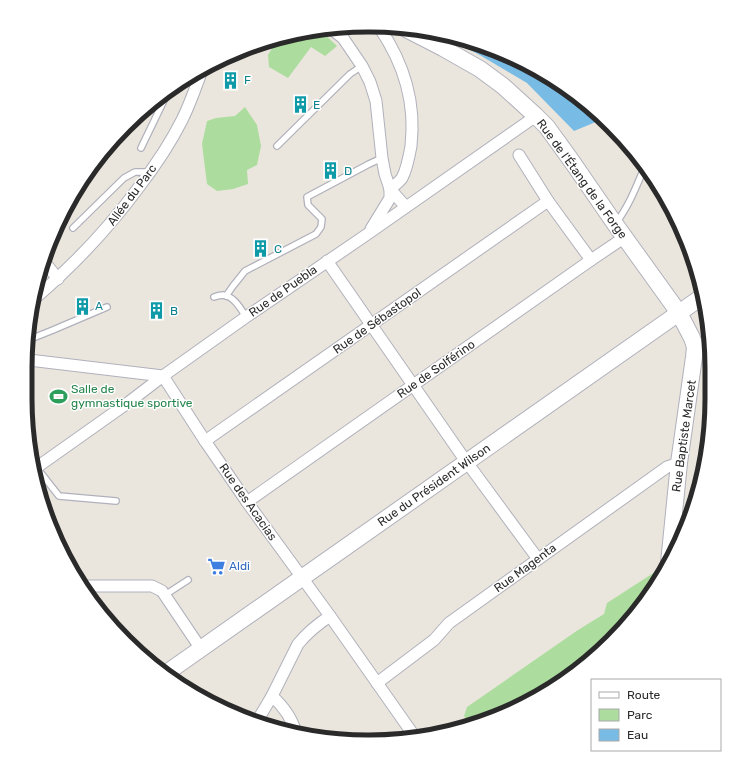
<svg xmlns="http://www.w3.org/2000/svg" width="737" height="767" font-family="Rubik,sans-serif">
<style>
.green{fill:#acdd9e}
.water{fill:#78bbe5}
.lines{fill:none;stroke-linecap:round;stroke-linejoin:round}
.lane-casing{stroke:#b0b1bc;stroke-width:8}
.street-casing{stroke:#b0b1bc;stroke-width:13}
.secondary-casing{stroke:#b0b1bc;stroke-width:18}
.lane{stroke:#fff;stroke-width:5.5}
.street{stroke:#fff;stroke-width:11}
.secondary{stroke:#fff;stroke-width:16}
.labels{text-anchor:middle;stroke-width:3;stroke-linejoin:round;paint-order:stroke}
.culture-label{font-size:12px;fill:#0d838f;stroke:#fff;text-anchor:start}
.street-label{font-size:12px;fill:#2a2a2a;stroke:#fff}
.leisure-label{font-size:12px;fill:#27864d;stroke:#fff;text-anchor:start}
.shop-label{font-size:12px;fill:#366cbe;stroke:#fff;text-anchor:start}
.rim{fill:none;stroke:#2a2a2a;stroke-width:5}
</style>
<rect width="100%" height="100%" fill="#ebe6dd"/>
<g class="green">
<polygon points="320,30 337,46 325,56 311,47 288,78 269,67 268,55 279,37"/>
<polygon points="245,107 257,125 261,146 257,165 247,170 248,184 233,189 217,191 207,184 202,144 207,121 216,118 235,116"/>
<polygon points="658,570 655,585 649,594 628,610 629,621 595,657 540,696 479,724 471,725 464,716 467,707 578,630 604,614 607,603"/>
</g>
<polygon class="water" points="438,34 479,43 540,71 595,110 603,119 574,131 527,83 478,54"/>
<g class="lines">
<defs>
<g id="lane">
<polyline points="277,146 350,74 362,66"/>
<polyline points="141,148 169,90"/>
<path d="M616,223C629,206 637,185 645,166"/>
<polyline points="73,228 124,178 135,172 150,172"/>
<polyline points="226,296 233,286 245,271 316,234 321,227 322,219 308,205 307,197 369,164 382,158"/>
<path d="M214,297C217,296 220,295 223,295C234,296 241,309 246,317"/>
<polyline points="28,340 53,330 107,307"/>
<polyline points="37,468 59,496 116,501"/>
<polyline points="165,595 188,580"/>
</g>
<g id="street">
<path d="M379,27C404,63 416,102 411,146C409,157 407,169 402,178C399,182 394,186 390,189"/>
<polyline points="330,28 343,38 362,66 370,82 376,101 382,158 385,174 390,189 390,198 371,229"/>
<polyline points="519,155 548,201 591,260"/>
<polyline points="390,189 406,207"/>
<polyline points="43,260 58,279"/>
<polyline points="327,261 463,457 538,559"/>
<path d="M33,300C73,266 108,229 139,187C155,166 170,144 182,120C190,104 196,87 202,70"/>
<polyline points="29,360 163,376 205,441 247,502 330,616 415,737"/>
<polyline points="205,441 548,201"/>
<polyline points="33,470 129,402 163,376 246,317 369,233 536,116"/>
<polyline points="247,502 591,260 625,237"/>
<polyline points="81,586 152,586 162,591 201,649"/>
<polyline points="377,683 434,640 449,623 667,467 679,463"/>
<path d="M272,696C284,707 292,718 296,733"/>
<path d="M256,723L272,696L298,644C307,633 318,624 330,616"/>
</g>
<g id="secondary">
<polyline points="404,28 443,48 480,69 503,86 536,116 547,127 573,163 615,224 679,313 692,338 695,347 694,357 679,463 669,563"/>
<polyline points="165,674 703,296"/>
</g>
</defs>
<use href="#lane" class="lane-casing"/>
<use href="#street" class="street-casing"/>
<use href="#secondary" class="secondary-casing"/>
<use href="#lane" class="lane"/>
<use href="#street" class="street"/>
<use href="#secondary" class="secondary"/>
</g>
<defs>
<symbol id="building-bare" viewBox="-9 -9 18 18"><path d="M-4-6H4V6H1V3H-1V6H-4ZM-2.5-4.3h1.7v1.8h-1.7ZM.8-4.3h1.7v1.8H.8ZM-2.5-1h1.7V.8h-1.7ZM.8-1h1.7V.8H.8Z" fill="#0f9aa8" stroke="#fff" stroke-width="2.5" paint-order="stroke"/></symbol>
<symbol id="stadium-bare" viewBox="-9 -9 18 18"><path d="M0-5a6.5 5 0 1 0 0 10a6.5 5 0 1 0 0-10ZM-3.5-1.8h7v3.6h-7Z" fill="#2e9e5b" stroke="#fff" stroke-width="2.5" paint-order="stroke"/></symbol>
<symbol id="supermarket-bare" viewBox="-9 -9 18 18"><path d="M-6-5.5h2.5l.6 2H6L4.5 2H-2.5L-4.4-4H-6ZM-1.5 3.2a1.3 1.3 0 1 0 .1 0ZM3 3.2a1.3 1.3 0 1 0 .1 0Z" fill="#3f7fe0" stroke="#fff" stroke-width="2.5" paint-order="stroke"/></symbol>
</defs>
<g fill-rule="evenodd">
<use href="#building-bare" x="218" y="68" width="25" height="25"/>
<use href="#building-bare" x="288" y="92" width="25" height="25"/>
<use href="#building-bare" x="318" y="158" width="25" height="25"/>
<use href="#building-bare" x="248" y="236" width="25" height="25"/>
<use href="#building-bare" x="70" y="294" width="25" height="25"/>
<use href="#building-bare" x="144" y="298" width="25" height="25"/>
<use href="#stadium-bare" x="46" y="384" width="25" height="25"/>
<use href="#supermarket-bare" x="204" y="554" width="25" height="25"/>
</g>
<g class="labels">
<g class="culture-label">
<text x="244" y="84">F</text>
<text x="313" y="109">E</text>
<text x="344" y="175">D</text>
<text x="274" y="253">C</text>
<text x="95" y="310">A</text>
<text x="170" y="315">B</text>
</g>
<g class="street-label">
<text transform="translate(582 179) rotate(54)" y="4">Rue de l'Étang de la Forge</text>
<text transform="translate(132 195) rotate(-53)" y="4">Allée du Parc</text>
<text transform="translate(283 291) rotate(-35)" y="4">Rue de Puebla</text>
<text transform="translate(377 321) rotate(-35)" y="4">Rue de Sébastopol</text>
<text transform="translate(436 369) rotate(-35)" y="4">Rue de Solférino</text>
<text transform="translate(684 436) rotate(-82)" y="4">Rue Baptiste Marcet</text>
<text transform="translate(434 485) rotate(-35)" y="4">Rue du Président Wilson</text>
<text transform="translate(248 502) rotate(55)" y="4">Rue des Acacias</text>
<text transform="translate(525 568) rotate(-36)" y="4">Rue Magenta</text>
</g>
<g class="leisure-label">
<text x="71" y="393">Salle de<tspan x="71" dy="14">gymnastique sportive</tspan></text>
</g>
<g class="shop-label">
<text x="229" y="570">Aldi</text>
</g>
</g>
<path d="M0 0H737V767H0ZM368 32H369A336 336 0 0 1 705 368V399A336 336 0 0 1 369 735H368A336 336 0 0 1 32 399V368A336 336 0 0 1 368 32Z" fill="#fff" fill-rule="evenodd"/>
<path class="rim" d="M368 32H369A336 336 0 0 1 705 368V399A336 336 0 0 1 369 735H368A336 336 0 0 1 32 399V368A336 336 0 0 1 368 32Z"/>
<rect x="591" y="679" width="130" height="72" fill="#ffffff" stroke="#aaaaaa"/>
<rect x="599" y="692" width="20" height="6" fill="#ffffff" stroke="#aaaaaa"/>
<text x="627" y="699" font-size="12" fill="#2a2a2a">Route</text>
<rect x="599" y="709" width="20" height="12" fill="#acdd9e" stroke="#aaaaaa"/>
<text x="627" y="719" font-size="12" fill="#2a2a2a">Parc</text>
<rect x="599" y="729" width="20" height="12" fill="#78bbe5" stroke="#aaaaaa"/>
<text x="627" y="739" font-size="12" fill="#2a2a2a">Eau</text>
</svg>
